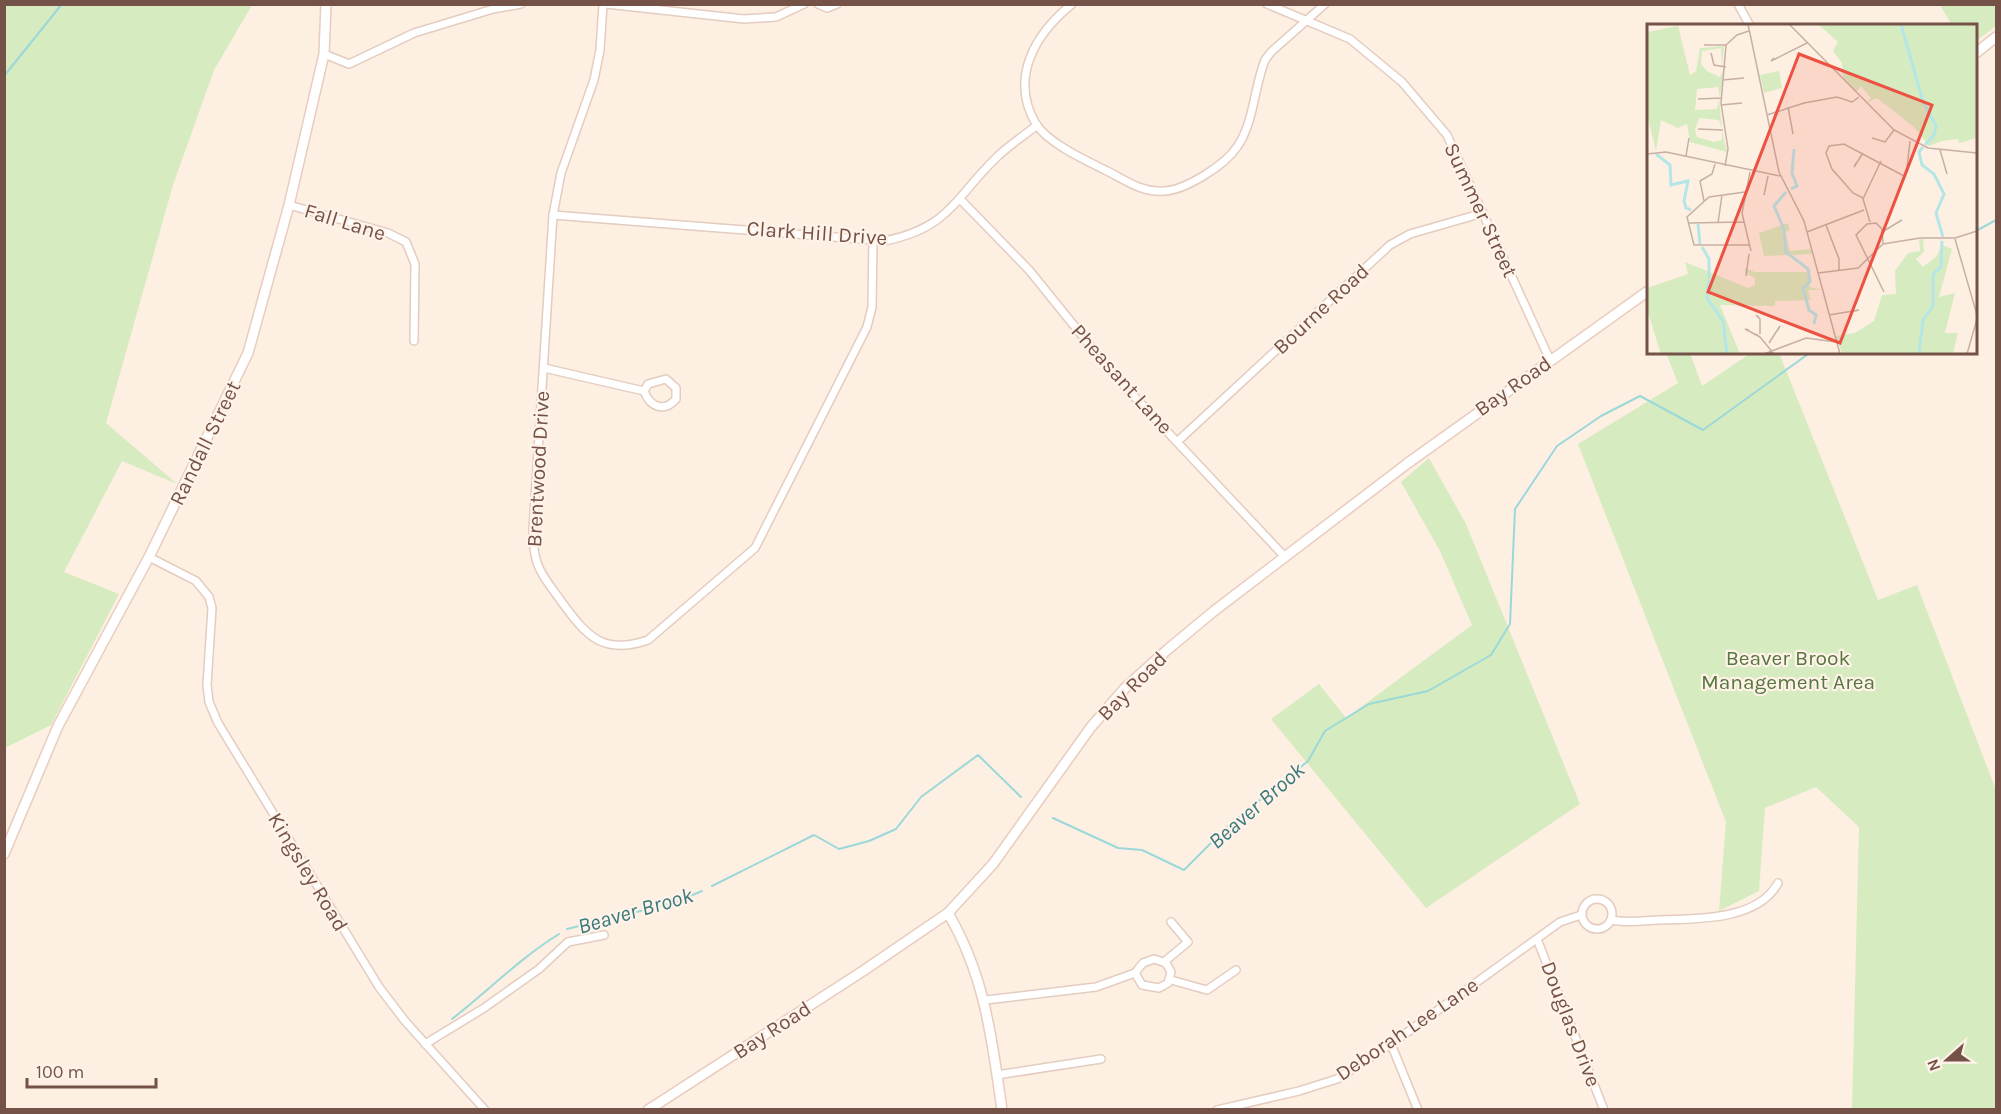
<svg xmlns="http://www.w3.org/2000/svg" width="2001" height="1114" font-family="Karla,sans-serif">
<style>
.green{fill:#d7ebc0}
.lines{fill:none;stroke-linecap:round;stroke-linejoin:round}
.stream{stroke:#9bd8d9;stroke-width:2}
.street-casing{stroke:#e4ccc0;stroke-width:10}
.secondary-casing{stroke:#e9ccbd;stroke-width:12}
.street{stroke:#fff;stroke-width:7}
.secondary{stroke:#fff;stroke-width:9}
.labels{text-anchor:middle;stroke-width:4.5;stroke-linejoin:round;paint-order:stroke}
.street-label{font-size:21px;fill:#755247;stroke:#fff3e9}
.park-label{font-size:21px;fill:#55763c;stroke:#fff3e9}
.water-label{font-size:22px;font-style:italic;fill:#3a797c;stroke:#fff3e9}
.inset-river{fill:none;stroke:#b5e6e7;stroke-width:3}
.inset-road{fill:none;stroke:#c7b0a3;stroke-width:1.5}
.view{fill:#ec5141;fill-opacity:0.15;stroke:#ec5141;stroke-width:3}
.inset-edge{fill:none;stroke:#755247;stroke-width:3}
</style>
<rect width="100%" height="100%" fill="#fdefe1"/>
<g class="green">
<polygon points="5,4 252,5 214,70 173,185 106,423 177,484 122,461 64,572 119,594 51,725 5,748"/>
<polygon points="1940,5 1996,5 1996,26 1976,41 1976,26 1952,25"/>
<polygon points="1666,353 1690,353 1702,386 1751,353 1779,353 1878,600 1917,585 1996,790 1996,1109 1852,1109 1859,827 1816,787 1765,808 1759,891 1719,911 1726,822 1578,444 1678,383"/>
<polygon points="1429,458 1466,524 1580,804 1426,908 1271,719 1319,684 1346,718 1472,625 1440,551 1401,482"/>
</g>
<g class="lines">
<g class="stream">
<polyline points="4,76 62,4"/>
<polyline points="1976,231 1996,220"/>
<polyline points="1053,818 1118,848 1142,850 1184,870 1229,825 1308,761 1325,731 1369,704 1428,691 1491,655 1510,624 1515,509 1557,446 1601,416 1640,396 1703,430 1811,352"/>
<polyline points="712,886 814,835 839,849 869,841 896,829 921,797 978,755 1021,797"/>
<polyline points="567,929 673,903 702,891"/>
<path d="M452,1019C488,991 520,958 559,934"/>
</g>
<defs>
<g id="street">
<path d="M603,4L600,50L594,80L561,173L553,215L533,530C533,567 541,573 561,601C586,635 602,656 648,640L755,548L867,327L872,307L873,240"/>
<polyline points="606,4 744,19 776,17 804,4"/>
<polyline points="818,4 827,8 837,4"/>
<path d="M1072,4C1035,34 1009,78 1036,124C1048,143 1085,160 1105,170C1124,179 1141,193 1164,191C1186,190 1225,165 1237,147C1254,123 1254,87 1265,60L1271,52L1325,4"/>
<polyline points="1267,4 1350,39 1402,82 1447,135 1550,360"/>
<polyline points="1738,4 1750,26"/>
<polyline points="324,54 349,64 414,33 493,9 521,4"/>
<polyline points="960,199 1029,270 1114,375 1285,557"/>
<polyline points="289,205 388,233 406,242 415,264 414,341"/>
<path d="M553,215L885,241C951,227 954,198 997,157C1009,145 1024,136 1037,125"/>
<path d="M544,368L644,391L648,384L666,379L676,388V399C664,413 650,407 644,391"/>
<polyline points="1178,441 1390,245 1410,234 1483,213"/>
<polyline points="149,557 196,581 209,597 212,608 207,685 209,702 218,723 379,987 405,1021 485,1110"/>
<circle cx="1597" cy="914" r="15"/>
<path d="M1611,920C1626,923 1642,921 1658,920C1695,919 1758,921 1778,883"/>
<polyline points="1537,939 1604,1110"/>
<polygon points="1154,959 1166,963 1171,972 1168,983 1159,988 1142,985 1135,973 1143,963"/>
<polyline points="1164,962 1188,942 1171,922"/>
<polyline points="1171,980 1207,990 1236,970"/>
<polyline points="986,1000 1096,987 1135,973"/>
<polyline points="425,1044 484,1008 539,969 568,942 604,935"/>
<polyline points="1391,1044 1418,1110"/>
<polyline points="997,1075 1101,1059"/>
<polyline points="1217,1110 1299,1091 1337,1079 1391,1044 1560,922 1581,915"/>
</g>
<g id="secondary">
<polyline points="1976,53 1996,37"/>
<polyline points="4,854 58,726 149,557 248,353 289,205 324,54 326,4"/>
<path d="M948,913C985,976 992,1039 1002,1110"/>
<polyline points="648,1110 863,971 948,913 993,864 1091,727 1126,687 1167,650 1214,611 1408,463 1648,291"/>
</g>
</defs>
<use href="#street" class="street-casing"/>
<use href="#secondary" class="secondary-casing"/>
<use href="#street" class="street"/>
<use href="#secondary" class="secondary"/>
</g>
<g class="labels">
<g class="street-label">
<text transform="translate(1481 210) rotate(65)" y="7">Summer Street</text>
<text transform="translate(345 222) rotate(17)" y="7">Fall Lane</text>
<text transform="translate(817 233) rotate(4)" y="7">Clark Hill Drive</text>
<text transform="translate(1321 309) rotate(-43)" y="7">Bourne Road</text>
<text transform="translate(1122 379) rotate(48)" y="7">Pheasant Lane</text>
<text transform="translate(1513 386) rotate(-35)" y="7">Bay Road</text>
<text transform="translate(205 443) rotate(-64)" y="7">Randall Street</text>
<text transform="translate(538 469) rotate(-87)" y="7">Brentwood Drive</text>
<text transform="translate(1132 686) rotate(-45)" y="7">Bay Road</text>
<text transform="translate(308 872) rotate(59)" y="7">Kingsley Road</text>
<text transform="translate(1571 1024) rotate(69)" y="7">Douglas Drive</text>
<text transform="translate(1407 1029) rotate(-34)" y="7">Deborah Lee Lane</text>
<text transform="translate(772 1030) rotate(-33)" y="7">Bay Road</text>
</g>
<g class="park-label">
<text x="1788" y="665">Beaver Brook<tspan x="1788" dy="24">Management Area</tspan></text>
</g>
<g class="water-label">
<text transform="translate(1256 805) rotate(-41)" y="8">Beaver Brook</text>
<text transform="translate(635 910) rotate(-16)" y="8">Beaver Brook</text>
</g>
</g>
<g transform="translate(1647 24)">
<rect width="330" height="330" fill="#fdefe1"/>
<path d="M171,0H330V114L312,119L311,115L295,117L282,122L267,103L230,74L219,79L224,74L214,62L209,68L196,53L195,39L186,27L191,18ZM31,2L43,51L49,47L53,24L77,22L75,42L74,24L55,27L54,40L60,47L73,53L77,44L73,73L71,63L50,65L48,86L70,85L72,75L75,105L72,96L52,94L48,106L50,113L67,118L75,116V107L80,128L43,118L40,100L31,104L14,96L9,127L0,90V8ZM132,47L135,64L117,69L113,51ZM141,199L143,206L138,208L143,227L164,225L165,230L117,232L112,209ZM272,215H276L277,228L269,235L276,243L289,233L295,221L305,225L292,273L308,269L298,309H311L306,330H195L189,312L208,309L227,297L235,271L249,270L248,247L261,229L273,227ZM38,238L101,264L108,261V254L98,249V244L108,248H160L163,263L174,266H161L164,276L128,277V282L73,281L93,330H14L0,285V264L41,250Z" fill="#d7ebc0"/>
<path class="inset-river" d="M254,0L276,78L289,102L287,111L278,121M276,123L272,128L275,141L287,150L297,170L289,189L296,213M9,130L23,141L24,161L41,157L37,177L39,184L44,186M144,165L150,162L145,149L147,125M139,168L127,182L137,205L139,228L161,245L163,258L156,264L162,286L169,291L167,300M51,200L53,220M55,223L62,235V255M62,256L60,274L76,297L80,330M272,330L276,296L286,282V250L294,243L295,217"/>
<path class="inset-road" d="M101,0L132,148L157,197L193,330M142,0L247,106L281,124L330,129M57,21H79M64,29L67,41L79,43M127,34L124,37L160,19M76,56L97,54M51,75L74,74M74,81L95,79M141,83L146,110M120,91L157,79L190,73L205,78L212,73M51,105L76,106M225,114L238,118L247,106M293,126L300,150M0,130L19,128L133,152M39,132L42,114M209,139L207,143L216,129M78,142L81,125L74,79L79,21L90,11L102,7M103,148L95,189L104,227M98,168L62,173L40,193L47,221H103M117,171L121,152M216,174L206,169L185,145L179,129L182,122L197,120L257,152M57,177L53,157L65,150L68,140M248,177L260,144L263,117M223,198L216,175L234,137M41,199L97,198M71,199L75,171M179,201L192,235V247M160,208L217,186M235,208L255,196M308,215L330,291M236,220L235,205L229,199L220,200L209,211L237,268M171,249L211,244L236,220L273,214H308L330,207M99,252L102,230M182,291L212,286L208,287M112,293L109,291L113,295V310M102,306L98,305L113,313L109,310M113,313L127,330M122,319L133,302L131,306M117,330L159,314L190,318M320,330L330,295"/>
<path class="view" d="M152,30L285,81L193,319L61,268Z"/>
<rect width="330" height="330" class="inset-edge"/>
</g>
<rect width="2001" height="1114" fill="none" stroke="#755247" stroke-width="12"/>
<g transform="translate(1947 1060) rotate(249)" stroke="#fff3e9" stroke-width="4.5" paint-order="stroke">
<path d="M0-4.5L10 22L0 15L-10 22Z" fill="#755247"/>
<text y="-9" font-size="16" font-weight="bold" text-anchor="middle" fill="#755247">N</text>
</g>
<path d="M27 1078v9h129v-9" fill="none" stroke="#755247" stroke-width="3"/>
<text x="36" y="1078" font-size="18" fill="#755247" stroke="#fff3e9" stroke-width="4.5" paint-order="stroke">100 m</text>
</svg>
